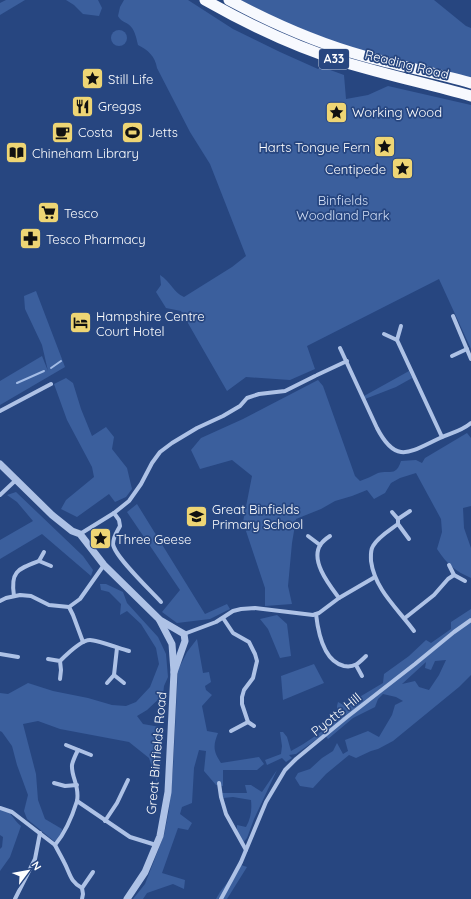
<svg xmlns="http://www.w3.org/2000/svg" width="471" height="899" font-family="Quicksand,sans-serif">
<style>
.green{fill:#3b5f9d;fill-rule:evenodd}
.lines{fill:none;stroke-linecap:round;stroke-linejoin:round}
.stream{stroke:#a3bce6;stroke-width:2}
.minor{stroke:#aec2e6;stroke-width:4}
.tertiary{stroke:#aec2e6;stroke-width:7}
.trunk{stroke:#f7f9fe;stroke-width:11}
.labels{text-anchor:middle;stroke-width:3.5;stroke-linejoin:round;paint-order:stroke}
.shield{fill:#274680;stroke:#bec8d9;stroke-width:1}
.shield-label{font-size:12px;font-weight:bold;fill:#fff}
.street-label{font-size:13px;fill:#fff;stroke:#274680}
.poi-label{font-size:13px;fill:#fff;stroke:#274680;text-anchor:start}
.park-label{font-size:13px;fill:#d1def5;stroke:#274680}
</style>
<rect width="100%" height="100%" fill="#274680"/>
<g class="green">
<polygon points="6,0 25,0 0,15 0,3"/>
<polygon points="66,0 98,0 102,8 99,16 83,14 74,5"/>
<path d="M124,0H188L233,29L280,52L318,69L322,67L344,75L346,99L368,95L388,86L471,105V349L439,279L307,346L315,369L290,380L246,377L227,391L181,311L166,308L156,292L161,285L160,275C171,282 173,292 184,297L232,267L246,256L210,164L190,132L157,68C155,56 148,50 138,45C136,37 135,29 128,24C123,21 121,21 118,16L120,7Z"/>
<polygon points="240,0 434,0 466,26 471,28 471,79 361,52 288,24"/>
<circle cx="119" cy="38" r="8"/>
<polygon points="36,291 65,367 0,405 0,381 42,356 48,371 42,345 25,309 24,296"/>
<polygon points="409,371 412,378 396,387 365,399 364,396"/>
<polygon points="66,378 73,383 81,409 92,436 106,427 114,437 112,449 127,468 132,489 126,497 115,502 109,494 77,517 61,509 66,500 94,477 92,467 67,420 54,384"/>
<path d="M318,380L323,386L355,476L360,481C366,479 372,476 378,473C389,470 396,477 401,461L416,460L422,463L425,458L467,433L471,438V506L463,508L464,528L471,548V578C455,571 447,564 437,549L442,532L441,519L416,473L400,478L391,483L385,493L374,499L367,490L352,496L335,501L321,509L296,519L292,543L288,586L292,604L265,606V588L243,522L252,476L232,460L200,469L191,450L201,438L243,419Z"/>
<polygon points="16,492 83,556 93,570 91,576 42,534 0,559 0,540 33,521 17,502 7,495"/>
<polygon points="137,504 205,614 227,604 230,609 210,619 177,623 162,612 180,590 127,512"/>
<polygon points="100,584 106,584 123,592 127,603 158,637 166,654 168,677 164,686 163,695 147,710 137,716 143,724 160,727 161,761 157,782 149,758 129,742 60,729 38,721 23,724 36,774 38,800 45,819 62,829 61,837 55,842 27,819 24,811 28,795 17,765 12,746 2,732 0,731 0,693 8,694 28,683 53,691 88,698 112,705 126,706 136,702 150,687 159,664 156,648 141,624 127,611 120,615 121,604 109,592 101,590"/>
<path d="M471,609V675L459,687L393,741L378,749L371,751L356,758L349,755L326,774L313,788L300,786L295,778L298,773L310,769L322,758L333,751L337,743L343,754L348,751L345,740L368,731L379,737L392,715L395,705L403,701L396,697L383,694L378,699L375,707L353,718L328,739L324,734L296,754L289,755L292,758L286,762L282,758L267,765L265,760L281,754L282,746L280,732H283L287,737L291,751C308,742 323,731 338,718L337,706L338,702L349,708L351,702L383,683L384,674L409,656L426,640L431,643L451,629V622ZM446,660L439,675L429,690L419,687L415,681L402,684L426,662L425,668L431,670L435,661Z"/>
<polygon points="277,615 287,624 291,656 280,658 268,629 260,619"/>
<path d="M197,639L203,673L209,672L211,682L205,686L206,690L212,695L202,706L207,731L218,733C213,746 213,751 221,763L259,757L264,764L257,770H223V786L216,785L204,771L206,751L199,750L194,768L192,803L182,807L180,814L192,823L188,830L178,828L162,873L185,880L184,889L173,884L147,893L143,899H133L145,884L164,835L169,810L173,769L178,670L187,652Z"/>
<polygon points="314,664 324,683 283,700 281,676"/>
<path d="M277,770L254,819L247,838L243,843L237,834V825L246,827C251,818 252,810 251,800L233,797L223,798L222,793H247L245,785H251L262,792Z"/>
<path d="M0,806C10,809 13,820 21,826L10,857L0,871V849L2,847L3,837L0,835Z"/>
<polygon points="241,865 247,867 227,899 216,899 220,892"/>
</g>
<g class="lines">
<g class="stream">
<polyline points="51,368 61,361"/>
<polyline points="17,383 44,371"/>
</g>
<g class="minor">
<polyline points="453,316 471,359"/>
<polyline points="384,334 397,340 401,326"/>
<polyline points="397,340 442,437"/>
<path d="M340,348L377,428C396,465 410,452 440,438C451,433 462,431 471,423"/>
<polyline points="452,356 467,349"/>
<polyline points="317,375 347,361"/>
<polyline points="0,411 51,384"/>
<polyline points="0,495 17,479"/>
<polyline points="392,512 398,519 398,524 409,539"/>
<path d="M114,513L119,520L120,526C117,532 113,537 113,544C114,556 151,591 161,602"/>
<polyline points="398,519 410,511"/>
<path d="M398,524C390,530 378,537 373,546C370,551 371,556 371,561C375,590 398,609 414,631"/>
<polyline points="80,534 114,513 129,501 141,484 152,463 160,452 172,443 197,428 223,416 240,406 247,398 259,394 285,391 315,376"/>
<polyline points="308,536 320,545"/>
<path d="M330,536C327,538 323,541 321,544C309,560 330,586 339,598"/>
<polyline points="44,552 39,561 51,566"/>
<polyline points="449,565 454,575 465,581"/>
<path d="M14,596C10,571 18,569 39,561"/>
<polyline points="0,601 6,598 20,595 31,596 49,605 69,607 73,615 83,642"/>
<polyline points="69,607 80,599 104,565"/>
<path d="M316,614C318,632 323,661 344,666C354,668 359,663 366,656"/>
<polyline points="223,618 233,633 249,642 255,654 257,661 253,678 244,690 242,697 242,704 248,722 254,726"/>
<polyline points="405,618 434,595 448,579 454,575"/>
<polyline points="184,634 216,622 233,611 241,609 255,608 313,615 319,613 339,598 375,577"/>
<polyline points="0,654 18,657"/>
<polyline points="48,659 60,661 61,670 60,679"/>
<path d="M60,661C66,655 81,640 90,640C97,640 121,649 129,651"/>
<polyline points="356,665 362,676"/>
<polyline points="114,675 117,648"/>
<polyline points="107,683 114,675 124,683"/>
<polyline points="231,731 248,722"/>
<polyline points="66,745 91,755"/>
<polyline points="54,783 65,786 77,785"/>
<polyline points="219,783 221,797 226,814 246,850"/>
<path d="M77,801C80,786 71,777 72,765C73,760 76,754 78,750"/>
<path d="M0,808L12,812L55,845C66,832 72,817 77,801L130,837L156,845"/>
<polyline points="105,821 117,803 128,780"/>
<path d="M55,845C58,851 61,856 64,862C70,873 70,882 82,888L83,894L82,899"/>
<polyline points="82,888 93,872"/>
<polyline points="15,899 35,859 40,833"/>
<polyline points="221,899 241,862 266,802 285,770 296,759 347,717 415,664 454,632 471,620"/>
</g>
<g class="tertiary">
<polyline points="0,464 52,515 72,531 80,534 104,565 160,620 184,634 185,641 174,672"/>
<polyline points="127,899 145,872 160,836 168,792 174,672 172,644 160,621"/>
</g>
<g class="trunk">
<path d="M205,0C249,25 295,47 344,62C386,75 429,84 471,96"/>
<path d="M229,0C272,23 317,43 364,56C400,66 436,73 471,83"/>
</g>
</g>
<defs>
<symbol id="sight-square" viewBox="-11 -11 22 22"><rect x="-9" y="-9" width="18" height="18" rx="4" fill="#eed574" stroke="#274680"/><path d="M0-6L1.8-2.2L6-1.7L2.9 1.2L3.7 5.4L0 3.3L-3.7 5.4L-2.9 1.2L-6-1.7L-1.8-2.2Z" fill="#111"/></symbol>
<symbol id="restaurant-square" viewBox="-11 -11 22 22"><rect x="-9" y="-9" width="18" height="18" rx="4" fill="#eed574" stroke="#274680"/><path d="M-5-6h1v4h1v-4h1v4h1v-4h1v5L-1.5 .5V6h-2V.5L-5-1ZM5-6V6H3V1.5H1.5Q1.5-4 5-6Z" fill="#111"/></symbol>
<symbol id="cafe-square" viewBox="-11 -11 22 22"><rect x="-9" y="-9" width="18" height="18" rx="4" fill="#eed574" stroke="#274680"/><path d="M-5.5-4.5H6V0H3Q3 3.5 0 3.5H-2.5Q-5.5 3.5-5.5 0ZM3-3.2v2h1.7v-2ZM-6 4.5H4V6H-6Z" fill="#111"/></symbol>
<symbol id="stadium-square" viewBox="-11 -11 22 22"><rect x="-9" y="-9" width="18" height="18" rx="4" fill="#eed574" stroke="#274680"/><path d="M0-5a6.5 5 0 1 0 0 10a6.5 5 0 1 0 0-10ZM-3.5-1.8h7v3.6h-7Z" fill="#111"/></symbol>
<symbol id="library-square" viewBox="-11 -11 22 22"><rect x="-9" y="-9" width="18" height="18" rx="4" fill="#eed574" stroke="#274680"/><path d="M-6-4Q-3-5.5-.7-3.5V5Q-3 3-6 4ZM6-4Q3-5.5 .7-3.5V5Q3 3 6 4Z" fill="#111"/></symbol>
<symbol id="supermarket-square" viewBox="-11 -11 22 22"><rect x="-9" y="-9" width="18" height="18" rx="4" fill="#eed574" stroke="#274680"/><path d="M-6-5.5h2.5l.6 2H6L4.5 2H-2.5L-4.4-4H-6ZM-1.5 3.2a1.3 1.3 0 1 0 .1 0ZM3 3.2a1.3 1.3 0 1 0 .1 0Z" fill="#111"/></symbol>
<symbol id="pharmacy-square" viewBox="-11 -11 22 22"><rect x="-9" y="-9" width="18" height="18" rx="4" fill="#eed574" stroke="#274680"/><path d="M-2-6h4v4h4v4h-4v4h-4v-4h-4v-4h4Z" fill="#111"/></symbol>
<symbol id="hotel-square" viewBox="-11 -11 22 22"><rect x="-9" y="-9" width="18" height="18" rx="4" fill="#eed574" stroke="#274680"/><path d="M-6-4.5h1.5V1H6V5H4.5V3h-9V5H-6ZM-4 0a1.8 1.8 0 1 1 3.6 0ZM.5 0V-2.5h3Q6-2.5 6 0Z" fill="#111"/></symbol>
<symbol id="school-square" viewBox="-11 -11 22 22"><rect x="-9" y="-9" width="18" height="18" rx="4" fill="#eed574" stroke="#274680"/><path d="M0-5L7-2L0 1L-7-2ZM-4 1L0 2.5L4 1V4Q0 6-4 4Z" fill="#111"/></symbol>
</defs>
<g fill-rule="evenodd">
<use href="#sight-square" x="80" y="66" width="25" height="25"/>
<use href="#restaurant-square" x="70" y="94" width="25" height="25"/>
<use href="#sight-square" x="324" y="100" width="25" height="25"/>
<use href="#cafe-square" x="50" y="120" width="25" height="25"/>
<use href="#stadium-square" x="120" y="120" width="25" height="25"/>
<use href="#sight-square" x="372" y="134" width="25" height="25"/>
<use href="#library-square" x="4" y="140" width="25" height="25"/>
<use href="#sight-square" x="390" y="156" width="25" height="25"/>
<use href="#supermarket-square" x="36" y="200" width="25" height="25"/>
<use href="#pharmacy-square" x="18" y="226" width="25" height="25"/>
<use href="#hotel-square" x="68" y="310" width="25" height="25"/>
<use href="#school-square" x="184" y="504" width="25" height="25"/>
<use href="#sight-square" x="88" y="526" width="25" height="25"/>
</g>
<g class="labels">
<rect class="shield" x="319" y="49" width="30" height="20" rx="3"/>
<g class="shield-label">
<text x="334" y="63">A33</text>
</g>
<g class="street-label">
<text transform="translate(407 64) rotate(14)" y="5">Reading Road</text>
<text transform="translate(336 714) rotate(-39)" y="5">Pyotts Hill</text>
<text transform="translate(156 753) rotate(-85)" y="5">Great Binfields Road</text>
</g>
<g class="poi-label">
<text x="108" y="84">Still Life</text>
<text x="98" y="111">Greggs</text>
<text x="352" y="117">Working Wood</text>
<text x="78" y="137">Costa</text>
<text x="148" y="137">Jetts</text>
<text x="370" y="152" text-anchor="end">Harts Tongue Fern</text>
<text x="32" y="158">Chineham Library</text>
<text x="386" y="174" text-anchor="end">Centipede</text>
<text x="64" y="218">Tesco</text>
<text x="46" y="244">Tesco Pharmacy</text>
<text x="96" y="321">Hampshire Centre<tspan x="96" dy="15">Court Hotel</tspan></text>
<text x="212" y="514">Great Binfields<tspan x="212" dy="15">Primary School</tspan></text>
<text x="116" y="544">Three Geese</text>
</g>
<g class="park-label">
<text x="343" y="205">Binfields<tspan x="343" dy="15">Woodland Park</tspan></text>
</g>
</g>
<g transform="translate(28 871) rotate(58)" stroke="#274680" stroke-width="3" paint-order="stroke">
<path d="M0-3L7 15L0 10L-7 15Z" fill="#ffffff"/>
<text y="-6" font-size="11" font-weight="bold" text-anchor="middle" fill="#ffffff">N</text>
</g>
</svg>
